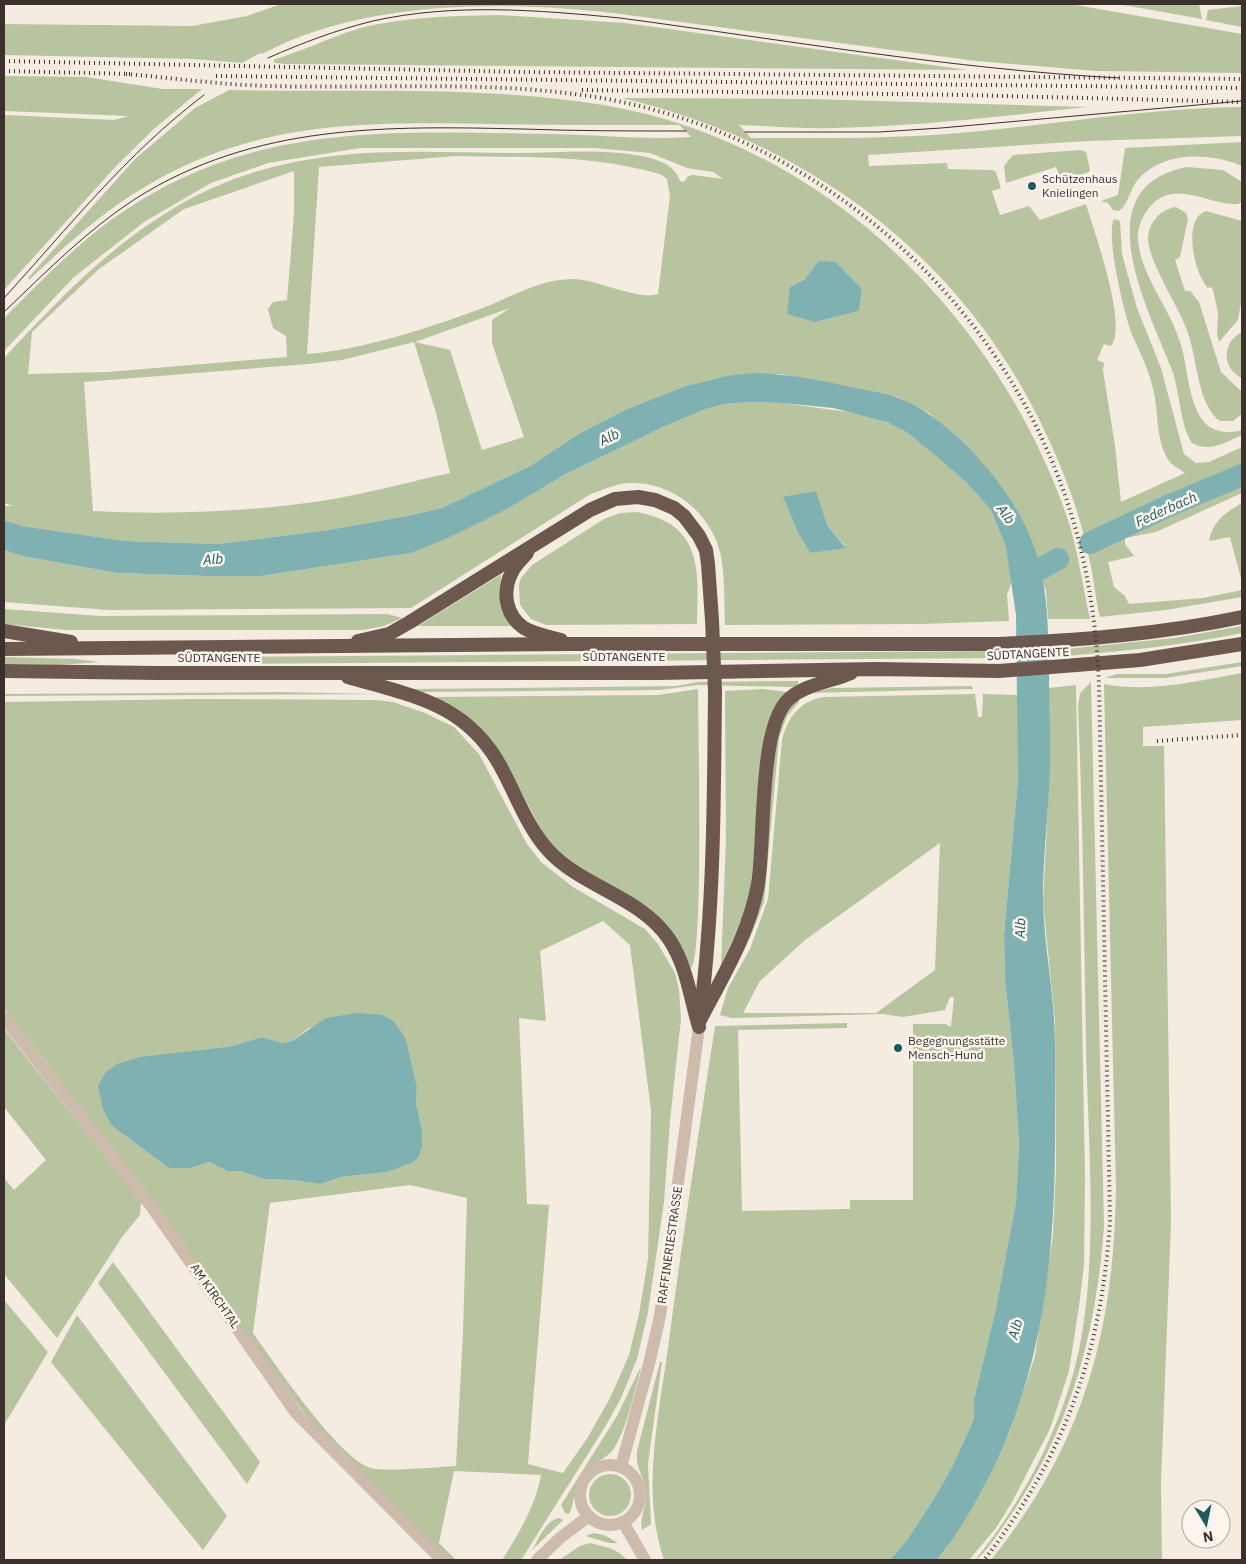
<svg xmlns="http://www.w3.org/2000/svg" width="1246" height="1564" font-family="'IBM Plex Sans',sans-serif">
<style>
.green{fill:#b8c4a0;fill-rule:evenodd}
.water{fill:#7fb0b2}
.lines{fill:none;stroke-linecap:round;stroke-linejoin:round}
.river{stroke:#7fb0b2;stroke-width:22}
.minor{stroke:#cdbbac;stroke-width:12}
.trunk{stroke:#6c584f;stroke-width:14}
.tram{stroke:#3b302b;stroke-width:1}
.rail{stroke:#3b302b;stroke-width:4;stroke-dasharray:1 4;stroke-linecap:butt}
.trunk-bridge{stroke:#6c584f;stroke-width:14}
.poi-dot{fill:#1f5a5e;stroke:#fbf5ee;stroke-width:2}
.labels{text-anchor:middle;stroke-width:5;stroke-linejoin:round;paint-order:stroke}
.poi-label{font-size:12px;fill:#3b302b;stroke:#fbf5ee;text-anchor:start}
.street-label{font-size:12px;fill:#3b302b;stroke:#fbf5ee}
.water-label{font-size:14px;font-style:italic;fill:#1f5a5e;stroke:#fbf5ee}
</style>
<rect width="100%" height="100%" fill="#f4ebe1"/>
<g class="green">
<path d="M281,4H1070L1242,34V73L1096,71L976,61L613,13C501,1 363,0 262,54L260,53L242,63L193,59L4,55V24L192,26L247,16Z"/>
<polygon points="1118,4 1199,4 1202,19"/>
<polygon points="1242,6 1242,27 1206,20 1208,10"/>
<path d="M500,15L625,23L968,70L286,64L275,63L273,60C295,53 316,44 337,36C383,17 450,16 500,15Z"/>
<polygon points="4,76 86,77 163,89 202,89 155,128 118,164 4,290 4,115 114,120 129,116 4,111"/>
<path d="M229,90C354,93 480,85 603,105C819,140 995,312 1066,514C1078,548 1082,584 1090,619H1048L1046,591L1021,518L982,463L957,438L929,413L898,397L781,374L726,376L686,386L627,409L580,433L530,466L442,508L407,516L328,530L218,544L125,541L22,526L4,520V506H13L4,503V358C64,293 128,227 210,189C249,171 291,161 334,156C394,149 456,153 516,153C557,153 600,148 641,156C656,159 675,164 680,181L684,182L688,176L693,175L723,179L713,172L687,168L650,153L595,148H360L268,163L211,183L144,222L74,277L4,351V318C36,286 67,254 103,226C245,119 388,132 555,134C599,135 648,140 691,137L679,125C616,125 553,125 490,124C366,122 254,120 143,188C101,213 65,246 29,280L28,278L135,159L195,108ZM456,156C528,158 592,154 662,175L667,179L670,196L658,294C639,301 596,279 573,279C540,279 509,298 480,309C425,329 366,349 307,354L319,167ZM294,171V214L287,300L273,302L268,309L273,328L286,336L287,357L108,372L28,374L32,332L99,269L184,209ZM836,262L862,289L859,311L815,322L790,287ZM510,308L492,320V343L524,437L482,450L450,350L415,342ZM414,342L436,413L450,473C413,481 376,491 339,498C258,512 175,515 93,511L84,382L308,364L342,360Z"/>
<path d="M622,98L808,99L1087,107C1003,116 919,126 834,128C802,129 770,126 739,125L751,138C820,138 890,139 959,133C1053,125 1147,108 1242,107V136L1088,141L868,155L869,166L947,163L948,169L992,170L996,172L1001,188L992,191L1000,215L1029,206L1040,220L1086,204C1094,231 1128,325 1111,346L1104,344L1097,360L1104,363L1103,370L1115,446L1121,502L1185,473C1177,467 1171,466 1166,456C1155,434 1159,408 1152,385C1148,368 1141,354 1134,339C1125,320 1105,235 1114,219L1120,221L1122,254L1137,308L1161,368L1184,454L1196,463L1209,462L1242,447V493L1156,532L1125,538V544L1134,556L1108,562L1114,587L1125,596L1129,604L1203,598L1242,590V597L1166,610L1100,617C1095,598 1094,578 1089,558C1083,528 1073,496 1061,468C983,273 824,146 622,98Z"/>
<path d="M1242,142V166C1210,152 1161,151 1137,181C1130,189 1128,205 1119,211L1113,210L1108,203L1101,201L1118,195L1125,148Z"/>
<polygon points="1080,150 1086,152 1090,170 1089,172 1061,180 1056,167 1006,183 1004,166 1013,155"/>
<path d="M1187,167L1223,170L1242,182V202L1238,204C1208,206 1174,177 1149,208C1142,216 1137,229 1138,240C1141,277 1171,309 1181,345C1188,368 1188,402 1204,422C1214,433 1229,434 1242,430V435C1226,442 1209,453 1192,443C1180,425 1180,392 1172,370C1149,310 1082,187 1187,167Z"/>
<path d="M1176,207L1186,213L1188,219L1180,257L1175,260L1185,291H1190L1199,302L1221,372L1242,392V414L1233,421H1220C1198,406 1197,359 1188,333C1180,308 1148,262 1148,238C1149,222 1161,209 1176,207Z"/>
<path d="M1206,211L1242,221V297L1238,320L1219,342L1217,335L1218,313L1213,290L1211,287L1208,288C1194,274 1182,218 1206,211Z"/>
<path d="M1242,332V378C1221,368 1222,342 1242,332Z"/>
<path d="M749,402L783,403L862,414L887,422L908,433L935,454L965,481L991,510L1006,547L1012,581L1007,595L1009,621L921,624L725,625C724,602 725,578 721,556C712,514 673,481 629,483C615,484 602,490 589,495L411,608L109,610L4,602V550L22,556L117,573L206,576H261L411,553L507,509L564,475L665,426L706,409L724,404ZM783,497L827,525L846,547L810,553L798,533Z"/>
<path d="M1242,503V582L1230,537L1209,541C1212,522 1226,512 1242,503Z"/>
<path d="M637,512C702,524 699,569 697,624L546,625L531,619L520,605L519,585L521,578L532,565L604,519L620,513Z"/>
<path d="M502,574C497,593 500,609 511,626H418Z"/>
<polygon points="4,609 100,616 388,614 402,618 384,626 363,630 66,630 4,624"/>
<path d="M1242,626V633C1184,645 1125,651 1066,656V649L1174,638Z"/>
<polygon points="1003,651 1003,658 207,664 177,662 207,657"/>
<polygon points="4,657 76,659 100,662 59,665 4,664"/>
<polygon points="1242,662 1242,666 1165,678 1105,678 1117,674 1166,674"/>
<path d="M1242,673V720L1143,727V746H1164L1171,1222L1161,1484L1162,1560H991C1083,1445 1114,1333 1116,1188L1104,684C1149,693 1198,681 1242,673Z"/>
<polygon points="798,681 798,684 793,687 698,685 660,690 419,692 412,689 676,686 698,682"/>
<path d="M1091,682L1104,1226C1096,1336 1070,1431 1006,1522C999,1532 984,1556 975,1560C1019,1506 1052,1445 1072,1378C1101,1278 1088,1148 1086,1044C1084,932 1083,820 1078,708L1080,693Z"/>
<polygon points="1076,685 1085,1177 1084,1265 1079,1306 1069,1371 1050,1429 1012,1502 996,1528 969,1560 937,1560 946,1549 984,1486 1009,1433 1019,1405 1035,1356 1053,1235 1056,1166 1055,1021 1043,902 1050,764 1049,688"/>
<polygon points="972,686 973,689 809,693 832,688"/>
<path d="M698,689C698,722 704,958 691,968L680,945L568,862L545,837L508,766L492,741L478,725L458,709L434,697L658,695Z"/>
<polygon points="763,689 787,692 774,707 767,726 750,893 745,911 721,966 726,840 725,691"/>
<polygon points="277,692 381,694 4,696 4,694"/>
<path d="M975,694L978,717H982L983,694L1018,695V779L1004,935L1005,979L1014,1065L1019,1144L1016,1202L995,1313L974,1399V1419L951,1469L932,1502L907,1540L890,1560H664C640,1489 660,1412 669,1340C683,1235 699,1130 715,1026L847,1023V1028L738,1030L742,1211L850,1209V1200H913V1024H945L951,1027L954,997H950L945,1010L903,1017L882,1014L732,1018L720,1015L728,988L750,949L768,899L782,740C788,717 799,702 823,697ZM940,843L935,970L876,1013H743L760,981L805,940Z"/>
<path d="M199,699L376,700L393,702L425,713L454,727L479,754L527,844L541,862L573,887L645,929L658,944L675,973L679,990L681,1019L670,1121L664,1202L648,1312L637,1359L621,1398L605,1427L521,1560H502C518,1535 536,1505 541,1475L454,1471L439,1543L456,1560H447L316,1427L299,1406L50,1067L4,1009V702ZM603,921L630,945L651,1111L648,1259L639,1314L629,1355L610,1398L588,1437L563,1473L528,1464L549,1205L527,1204L519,1018L546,1021L540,951ZM383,1015L394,1021L406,1039L417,1087L416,1103L422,1146L412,1163L387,1172L341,1177L320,1184L293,1180L264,1179L240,1171H227L209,1162L191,1168H169L112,1126L228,1047L262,1037L282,1043L292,1041L309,1028ZM410,1185L467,1198L463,1332L456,1466C437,1467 386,1472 371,1468C339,1459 274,1362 253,1333L270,1203Z"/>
<polygon points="798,699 799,702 787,716 779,738 764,902 750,938 733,971 752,922 774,751 784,714"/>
<polygon points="4,1029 141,1202 140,1215 122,1237 57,1338 4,1274 4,1178 14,1190 46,1160 4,1107"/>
<polygon points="113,1262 260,1462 247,1484 98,1283"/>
<polygon points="4,1300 48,1352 4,1425"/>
<polygon points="77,1315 227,1516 203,1550 51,1362"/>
<path d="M660,1362H662L648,1464L651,1524L642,1530C639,1517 647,1507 646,1494C645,1477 635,1469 637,1451Z"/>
<path d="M641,1366C636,1388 625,1435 612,1451C602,1462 587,1465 580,1478C573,1489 575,1503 569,1514L565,1513L561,1505L617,1416Z"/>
<circle cx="610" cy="1495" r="21"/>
<path d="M560,1518L563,1520L532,1550C539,1539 546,1519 560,1518Z"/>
<polygon points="594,1533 604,1535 618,1543 609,1543 585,1536"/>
<path d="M590,1543C605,1547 617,1548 627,1560H559L580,1546Z"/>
</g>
<g class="water">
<polygon points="819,261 836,262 862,289 859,311 815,322 787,314 790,287 805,279"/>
<path d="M754,373C792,374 828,382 865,390C876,392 888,394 899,398C946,416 998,474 1022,519C1049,571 1048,619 1049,676C1049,706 1051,736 1050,767C1049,806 1044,846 1043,886C1042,930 1051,974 1054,1018C1056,1051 1055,1084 1055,1116C1056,1247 1046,1372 982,1490C969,1514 954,1539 937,1560H890L907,1540L932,1502L951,1469L974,1419V1399L995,1313L1016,1202L1019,1144L1014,1065L1005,979L1004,935L1018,779L1016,615L1006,547L991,510L965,481L935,455L908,433L887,422L833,408L783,403L749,402L724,404L706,409L665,426L564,475L507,509L452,536L411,553L261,576H206L117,573L22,556L4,550V520L22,526L125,541L218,544L328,530L407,516L442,508L530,466L580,433L627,409L686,386L726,376Z"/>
<polygon points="816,491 827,525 846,548 810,553 798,533 783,497"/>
<polygon points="357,1013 383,1015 394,1021 406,1039 417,1087 416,1103 422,1133 422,1146 419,1156 412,1163 387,1172 341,1177 320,1184 293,1180 264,1179 240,1171 227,1171 209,1162 191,1168 169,1168 112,1126 103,1109 98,1086 105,1073 117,1064 140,1057 228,1047 262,1037 282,1043 292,1041 326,1018"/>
</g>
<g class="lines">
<g class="river">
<polyline points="1090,543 1166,507 1242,475"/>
<polyline points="1030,575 1058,559"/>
</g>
<g class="minor">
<polyline points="4,1018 151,1206 296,1413 442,1560"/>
<circle cx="610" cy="1495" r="30"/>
<polyline points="621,1467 649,1364 660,1316 700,1020"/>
<polyline points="623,1522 645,1560"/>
<polyline points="537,1560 560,1538 589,1516"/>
</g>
<g class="trunk">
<path d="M527,553C522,559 515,565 512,572C502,591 505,615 524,628C534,634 550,637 561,640"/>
<polyline points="4,631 71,642"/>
<polyline points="358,641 389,634 410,622 590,510 615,499 638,497 655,500 674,508 684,516 699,536 706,550 708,564 712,620"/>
<path d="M4,649L572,644H999C1080,640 1162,634 1242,617"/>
<polyline points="4,671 158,673 658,673 876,669 999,671 1140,660 1242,644"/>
<path d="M348,677C414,696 469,704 503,771C517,797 528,828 548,850C581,887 640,896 669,939C687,966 690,997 699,1027"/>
<path d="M701,1009C714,904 714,797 715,691"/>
<path d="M700,1020C722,978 750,932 758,884C765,840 759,733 786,702C801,685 830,682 851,673"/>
</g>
<g class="tram">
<path d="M268,58C302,43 336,30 373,21C453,3 538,10 620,18C785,40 952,69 1119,78"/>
<polyline points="745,132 879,132 941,128 1242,101"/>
<path d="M4,298C68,228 127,153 204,95"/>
<path d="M4,312C46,272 86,231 135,199C255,123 387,126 523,129C577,131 631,131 686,131"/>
</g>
<g class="rail">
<polyline points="4,61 523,72 1242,79"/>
<polyline points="4,71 134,74"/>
<path d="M126,74C174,78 222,85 270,86C381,89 503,79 612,100C836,143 1023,321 1079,542C1091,589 1097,636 1099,685L1110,1220C1102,1351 1065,1456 984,1560"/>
<polyline points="216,76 1242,88"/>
<polyline points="582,90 967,95 1242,102"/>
<polyline points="1157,741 1242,735"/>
</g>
<polyline class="trunk-bridge" points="712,620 715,691"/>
</g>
<g class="poi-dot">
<circle cx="1032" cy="186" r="5"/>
<circle cx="898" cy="1048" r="5"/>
</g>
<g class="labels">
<g class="poi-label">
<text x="1042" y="183">Schützenhaus<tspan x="1042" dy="14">Knielingen</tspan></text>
<text x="908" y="1045">Begegnungsstätte<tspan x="908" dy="14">Mensch-Hund</tspan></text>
</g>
<g class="street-label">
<text transform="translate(1028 654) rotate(-3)" y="4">SÜDTANGENTE</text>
<text x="624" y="661">SÜDTANGENTE</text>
<text x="219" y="662">SÜDTANGENTE</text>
<text transform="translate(670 1245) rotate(-82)" y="4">RAFFINERIESTRASSE</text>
<text transform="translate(215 1296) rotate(55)" y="4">AM KIRCHTAL</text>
</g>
<g class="water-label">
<text transform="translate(609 437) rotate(-27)" y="5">Alb</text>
<text transform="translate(1166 509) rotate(-24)" y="5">Federbach</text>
<text transform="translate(1006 514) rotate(54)" y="5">Alb</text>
<text transform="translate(213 559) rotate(-4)" y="5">Alb</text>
<text transform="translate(1020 928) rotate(-88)" y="5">Alb</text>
<text transform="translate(1015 1329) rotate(-75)" y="5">Alb</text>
</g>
</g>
<rect width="1246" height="1564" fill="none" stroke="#3b302b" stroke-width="10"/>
<g transform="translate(1206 1524) rotate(170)"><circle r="24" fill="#fbf5ee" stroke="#aea6a0"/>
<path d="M0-4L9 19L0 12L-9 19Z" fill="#1f5a5e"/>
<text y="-8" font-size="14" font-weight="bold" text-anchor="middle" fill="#3b302b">N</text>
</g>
</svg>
